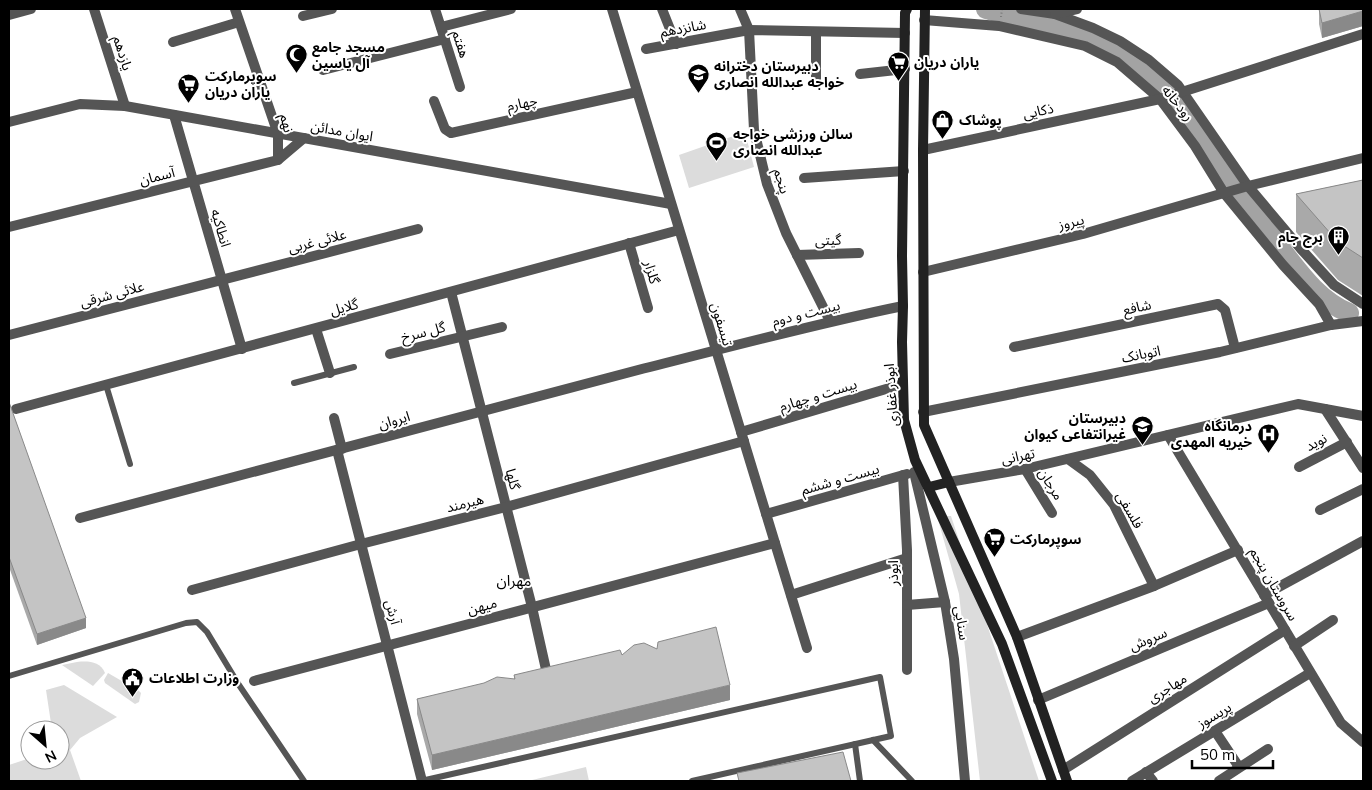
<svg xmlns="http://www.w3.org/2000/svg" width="1372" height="790" font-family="Mulish,'Noto Sans Arabic',sans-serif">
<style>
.green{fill:#dcdcdc}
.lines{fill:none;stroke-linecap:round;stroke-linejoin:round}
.river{stroke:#a3a3a3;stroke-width:20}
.path{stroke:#777;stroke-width:2;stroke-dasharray:1 2.5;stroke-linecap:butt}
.service{stroke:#555;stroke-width:6}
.minor{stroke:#555;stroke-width:10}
.secondary{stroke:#222;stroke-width:10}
.wall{fill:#a9a9a9}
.shaded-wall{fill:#898989}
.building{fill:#c4c4c4;stroke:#898989}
.labels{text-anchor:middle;stroke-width:4;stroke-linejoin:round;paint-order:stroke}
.street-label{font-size:14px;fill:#000;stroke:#fff}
.poi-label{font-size:14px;font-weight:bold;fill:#000;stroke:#fff;text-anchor:start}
.neighbourhood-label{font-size:15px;fill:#000;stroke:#fff}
</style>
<rect width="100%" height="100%" fill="#fff"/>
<g class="green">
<polygon points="745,132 754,167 689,188 679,155"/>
<polygon points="937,516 951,516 1039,781 980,781 959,594"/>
<path d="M77,662C88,661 100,661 105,673L93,686L62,665Z"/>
<polygon points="108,673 139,691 141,693 139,702 135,704 105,683 104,680"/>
<polygon points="64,685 117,717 80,738 70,750 81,781 9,781 9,765 30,758 30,760 60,760 60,730 52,730 46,690"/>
<polygon points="586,767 589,781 528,781"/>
</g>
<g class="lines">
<path class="river" d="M986,9L1107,44L1143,69L1160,84C1198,135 1234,188 1273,239C1295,266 1315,299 1349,313"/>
<polyline class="path" points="1001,17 1002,9"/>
<g class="service">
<polyline points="294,383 354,367"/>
<polyline points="106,385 130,464"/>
<polyline points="9,676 186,623 197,622 207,632 239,685 304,781"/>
<polyline points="873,740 912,781"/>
<polyline points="855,744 860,781"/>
<polyline points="421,781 880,677 891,736 692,781"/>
</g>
<g class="minor">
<polyline points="94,9 125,106"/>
<polyline points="235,9 278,134 278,160"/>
<polyline points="435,9 460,87"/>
<polyline points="612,9 807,648"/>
<polyline points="662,9 676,44"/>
<polyline points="740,9 749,30 754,130 767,184 786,233 830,321"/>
<polyline points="1021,9 1055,14 1093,28 1120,41 1149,60 1178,85 1248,186 1301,249 1334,285 1363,304"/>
<polyline points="1055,14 1077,9"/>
<polyline points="9,15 31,9"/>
<polyline points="303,16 332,9"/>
<polyline points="924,20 999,26 1085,46 1117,62 1160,99 1195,146 1224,193 1283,265 1319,304 1331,325"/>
<polyline points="441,27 511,9"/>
<polyline points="173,42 239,22"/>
<polyline points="646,49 749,30 905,33"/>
<polyline points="323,70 445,39"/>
<polyline points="860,74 905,69"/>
<polyline points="816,79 816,32"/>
<polyline points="434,101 445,129 451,133 637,92"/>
<polyline points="174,115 242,349"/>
<polyline points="9,122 80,104 125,106 671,204"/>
<polyline points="923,150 1160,99 1363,34"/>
<polyline points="804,178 904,171"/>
<polyline points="9,227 278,160 304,138"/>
<polyline points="629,243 648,308"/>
<polyline points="797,255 859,253"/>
<polyline points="923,272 1083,234 1248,186 1363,158"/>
<polyline points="451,292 532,607 547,674"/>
<polyline points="316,329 330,373"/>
<polyline points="9,335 418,229"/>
<polyline points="1014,347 1218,304 1225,310 1235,348"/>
<polyline points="390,354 502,327"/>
<polyline points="16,409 679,230"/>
<polyline points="1325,409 1363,468"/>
<polyline points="923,412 1220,352 1331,325 1363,321"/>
<polyline points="334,418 342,449"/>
<polyline points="741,432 903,384"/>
<polyline points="1168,435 1341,723 1363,742"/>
<polyline points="337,450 422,781"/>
<polyline points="1068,459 1090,475 1114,505 1154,586"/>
<polyline points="1299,467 1347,442"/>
<polyline points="1025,469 1052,513"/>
<polyline points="914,472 945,602 954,659 965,781"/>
<polyline points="903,475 907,550 907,670"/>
<polyline points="949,482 1025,469 1298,404 1363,416"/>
<polyline points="1320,510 1363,489"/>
<polyline points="766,514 907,474"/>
<path d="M80,518C266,469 451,418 638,370C726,348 814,324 903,306"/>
<polyline points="192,590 361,544 506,507 744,441"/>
<polyline points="791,595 907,558"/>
<polyline points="1264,595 1363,541"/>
<polyline points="907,605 945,602"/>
<polyline points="1017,637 1154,586 1238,550"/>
<polyline points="1294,646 1333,620"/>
<polyline points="254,681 775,543"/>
<polyline points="1038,700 1269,603"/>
<polyline points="1215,731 1239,767"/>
<polyline points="1063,770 1285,630"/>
<polyline points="1146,772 1153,781"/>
<polyline points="1132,781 1310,673"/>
<polyline points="1219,781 1268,749"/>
</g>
<g class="secondary">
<polyline points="907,9 905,13 902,256 903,306 902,342 904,420 915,460 1002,644 1052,781"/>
<polyline points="925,9 923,150 924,425 1017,637 1067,781"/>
<polyline points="929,487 949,482"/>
</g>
</g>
<g class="wall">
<polygon points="1319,9 1363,9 1363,26 1322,38 1319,24"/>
<polygon points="1363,180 1363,296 1338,280 1296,232 1296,194"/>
<polygon points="9,402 86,628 37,645 9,567"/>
<polygon points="622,655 730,700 432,770 417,714 417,699 514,679 514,675"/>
</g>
<g class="shaded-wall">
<polygon points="1363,11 1363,26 1322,38 1322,23"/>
<polygon points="86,618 86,628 37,645 37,634"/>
<polygon points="730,685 730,700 432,770 432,755"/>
</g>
<g class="building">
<polygon points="1319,9 1363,9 1363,11 1322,23"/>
<polygon points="1363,180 1363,258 1338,242 1296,194"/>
<polygon points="9,402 86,618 37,634 9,557"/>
<polygon points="716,627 730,685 432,755 417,699 484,683 497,677 515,679 514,675 620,650 622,655 634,645 644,643 657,649 658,642"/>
<polygon points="843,752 851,781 739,781 737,773"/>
</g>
<defs>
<symbol id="mosque-pin" viewBox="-11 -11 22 30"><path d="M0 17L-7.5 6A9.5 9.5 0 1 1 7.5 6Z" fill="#000" stroke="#fff"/><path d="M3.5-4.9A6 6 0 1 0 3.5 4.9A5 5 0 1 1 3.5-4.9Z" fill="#fff"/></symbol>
<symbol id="supermarket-pin" viewBox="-11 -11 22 30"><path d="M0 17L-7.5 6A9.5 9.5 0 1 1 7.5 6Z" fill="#000" stroke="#fff"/><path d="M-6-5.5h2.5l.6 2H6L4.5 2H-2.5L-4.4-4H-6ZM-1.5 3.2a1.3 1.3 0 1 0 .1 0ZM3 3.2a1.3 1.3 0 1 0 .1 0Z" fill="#fff"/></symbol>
<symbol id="school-pin" viewBox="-11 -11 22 30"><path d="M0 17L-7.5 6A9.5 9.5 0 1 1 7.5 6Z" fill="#000" stroke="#fff"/><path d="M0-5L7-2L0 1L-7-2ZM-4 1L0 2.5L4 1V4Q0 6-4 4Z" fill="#fff"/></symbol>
<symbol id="shop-pin" viewBox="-11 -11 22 30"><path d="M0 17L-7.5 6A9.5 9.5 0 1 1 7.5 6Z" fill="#000" stroke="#fff"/><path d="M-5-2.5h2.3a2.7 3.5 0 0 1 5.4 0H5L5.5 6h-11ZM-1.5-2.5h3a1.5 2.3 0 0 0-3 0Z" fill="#fff"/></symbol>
<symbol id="stadium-pin" viewBox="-11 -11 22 30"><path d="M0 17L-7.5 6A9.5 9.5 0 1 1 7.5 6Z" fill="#000" stroke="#fff"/><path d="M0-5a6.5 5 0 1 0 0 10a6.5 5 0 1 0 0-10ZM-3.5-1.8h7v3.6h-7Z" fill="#fff"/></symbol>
<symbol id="building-pin" viewBox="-11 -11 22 30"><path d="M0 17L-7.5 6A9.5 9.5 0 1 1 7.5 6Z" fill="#000" stroke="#fff"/><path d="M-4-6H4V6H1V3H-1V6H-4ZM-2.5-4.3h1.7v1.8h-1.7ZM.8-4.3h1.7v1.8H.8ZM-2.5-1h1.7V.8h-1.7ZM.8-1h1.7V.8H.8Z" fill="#fff"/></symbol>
<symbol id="hospital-pin" viewBox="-11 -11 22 30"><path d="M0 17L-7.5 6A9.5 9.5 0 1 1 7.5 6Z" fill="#000" stroke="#fff"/><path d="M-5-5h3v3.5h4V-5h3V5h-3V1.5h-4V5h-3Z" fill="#fff"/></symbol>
<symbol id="civic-pin" viewBox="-11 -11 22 30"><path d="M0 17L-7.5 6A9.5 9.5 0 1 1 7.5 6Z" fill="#000" stroke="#fff"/><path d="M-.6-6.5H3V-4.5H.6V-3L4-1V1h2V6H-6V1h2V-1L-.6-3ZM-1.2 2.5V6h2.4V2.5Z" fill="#fff"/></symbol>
</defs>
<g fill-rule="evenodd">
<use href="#mosque-pin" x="284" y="42" width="25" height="34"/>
<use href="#supermarket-pin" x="886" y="50" width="25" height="34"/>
<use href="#school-pin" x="686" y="62" width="25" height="34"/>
<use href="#supermarket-pin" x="176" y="72" width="25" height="34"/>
<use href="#shop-pin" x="930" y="108" width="25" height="34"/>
<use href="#stadium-pin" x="704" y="130" width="25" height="34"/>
<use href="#building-pin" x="1326" y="224" width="25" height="34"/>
<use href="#school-pin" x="1130" y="414" width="25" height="34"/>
<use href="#hospital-pin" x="1256" y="422" width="25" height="34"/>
<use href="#supermarket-pin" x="982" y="526" width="25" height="34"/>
<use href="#civic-pin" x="120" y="666" width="25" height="34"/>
</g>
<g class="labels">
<g class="street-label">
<text transform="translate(683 28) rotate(-10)" y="5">شانزدهم</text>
<text transform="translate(461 44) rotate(72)" y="5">هفتم</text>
<text transform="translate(123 53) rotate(73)" y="5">یازدهم</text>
<text transform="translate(522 103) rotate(-12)" y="5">چهارم</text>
<text transform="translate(1178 103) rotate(51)" y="5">رودخانه</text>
<text transform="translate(1038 111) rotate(-12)" y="5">ذکایی</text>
<text transform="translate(287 123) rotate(76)" y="5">نهم</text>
<text transform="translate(342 131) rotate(10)" y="5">ایوان مدائن</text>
<text transform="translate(157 176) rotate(-14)" y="5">آسمان</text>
<text transform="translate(782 181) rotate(73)" y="5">پنجم</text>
<text transform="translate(1071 222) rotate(-14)" y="5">پیروز</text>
<text transform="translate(221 228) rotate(74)" y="5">انطاکیه</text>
<text transform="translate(828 240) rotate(-2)" y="5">گیتی</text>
<text transform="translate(317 241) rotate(-14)" y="5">علائی غربی</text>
<text transform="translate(652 272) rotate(74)" y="5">گلزار</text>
<text transform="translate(112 294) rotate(-15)" y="5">علائی شرقی</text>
<text transform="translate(344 307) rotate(-15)" y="5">گلایل</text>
<text transform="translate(1137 307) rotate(-12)" y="5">شافع</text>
<text transform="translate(806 313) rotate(-14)" y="5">بیست و دوم</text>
<text transform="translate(722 324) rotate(73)" y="5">تیسفون</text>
<text transform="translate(423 332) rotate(-14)" y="5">گل سرخ</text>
<text transform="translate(1141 354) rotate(-11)" y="5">اتوبانک</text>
<text transform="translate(818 395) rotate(-17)" y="5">بیست و چهارم</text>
<text transform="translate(891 395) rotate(-94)" y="5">ابوذر غفاری</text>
<text transform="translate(394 420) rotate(-16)" y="5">ایروان</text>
<text transform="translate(1316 442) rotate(-28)" y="5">نوید</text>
<text transform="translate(1018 456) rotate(-11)" y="5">تهرانی</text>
<text transform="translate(513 479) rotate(76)" y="5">گلها</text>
<text transform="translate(840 479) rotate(-16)" y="5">بیست و ششم</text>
<text transform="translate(1051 484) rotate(58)" y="5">مرجان</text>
<text transform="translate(465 503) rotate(-14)" y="5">هیرمند</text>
<text transform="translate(1130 510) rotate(60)" y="5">فلسفی</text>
<text transform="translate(893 573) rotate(-90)" y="5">ابوذر</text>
<text transform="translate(1274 584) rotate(60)" y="5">سروستان پنجم</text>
<text transform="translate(482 606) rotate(-15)" y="5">میهن</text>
<text transform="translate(393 612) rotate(75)" y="5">آرش</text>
<text transform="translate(962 623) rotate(81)" y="5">سنایی</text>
<text transform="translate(1148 639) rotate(-23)" y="5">سروش</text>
<text transform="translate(1167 688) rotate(-32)" y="5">مهاجری</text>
<text transform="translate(1214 715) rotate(-31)" y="5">پریسوز</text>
</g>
<g class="poi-label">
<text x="312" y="52">مسجد جامع<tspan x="312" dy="16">آل یاسین</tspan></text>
<text x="914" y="67">یاران دریان</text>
<text x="714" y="71">دبیرستان دخترانه<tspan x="714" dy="16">خواجه عبدالله انصاری</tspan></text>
<text x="205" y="81">سوپرمارکت<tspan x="205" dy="16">یاران دریان</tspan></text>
<text x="959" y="125">پوشاک</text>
<text x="733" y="139">سالن ورزشی خواجه<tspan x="733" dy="16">عبدالله انصاری</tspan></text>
<text x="1323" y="242" text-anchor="end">برج جام</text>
<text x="1126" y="423" text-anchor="end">دبیرستان<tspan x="1126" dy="16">غیرانتفاعی کیوان</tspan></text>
<text x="1252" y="431" text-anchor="end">درمانگاه<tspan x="1252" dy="16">خیریه المهدی</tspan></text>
<text x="1010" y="544">سوپرمارکت</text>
<text x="149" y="683">وزارت اطلاعات</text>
</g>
<g class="neighbourhood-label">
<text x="514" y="586">مهران</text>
</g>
</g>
<rect width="1372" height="790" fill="none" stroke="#000000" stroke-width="20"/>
<g transform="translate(45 745) rotate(153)"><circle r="24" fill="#ffffff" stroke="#999999"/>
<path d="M0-4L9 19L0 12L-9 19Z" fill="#000000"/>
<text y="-8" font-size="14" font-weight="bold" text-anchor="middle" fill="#000000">N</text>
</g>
<path d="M1192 760v8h81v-8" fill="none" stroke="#000000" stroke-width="2.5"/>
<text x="1200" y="760" font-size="15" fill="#000000" stroke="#ffffff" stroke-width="4" paint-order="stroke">50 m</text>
</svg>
